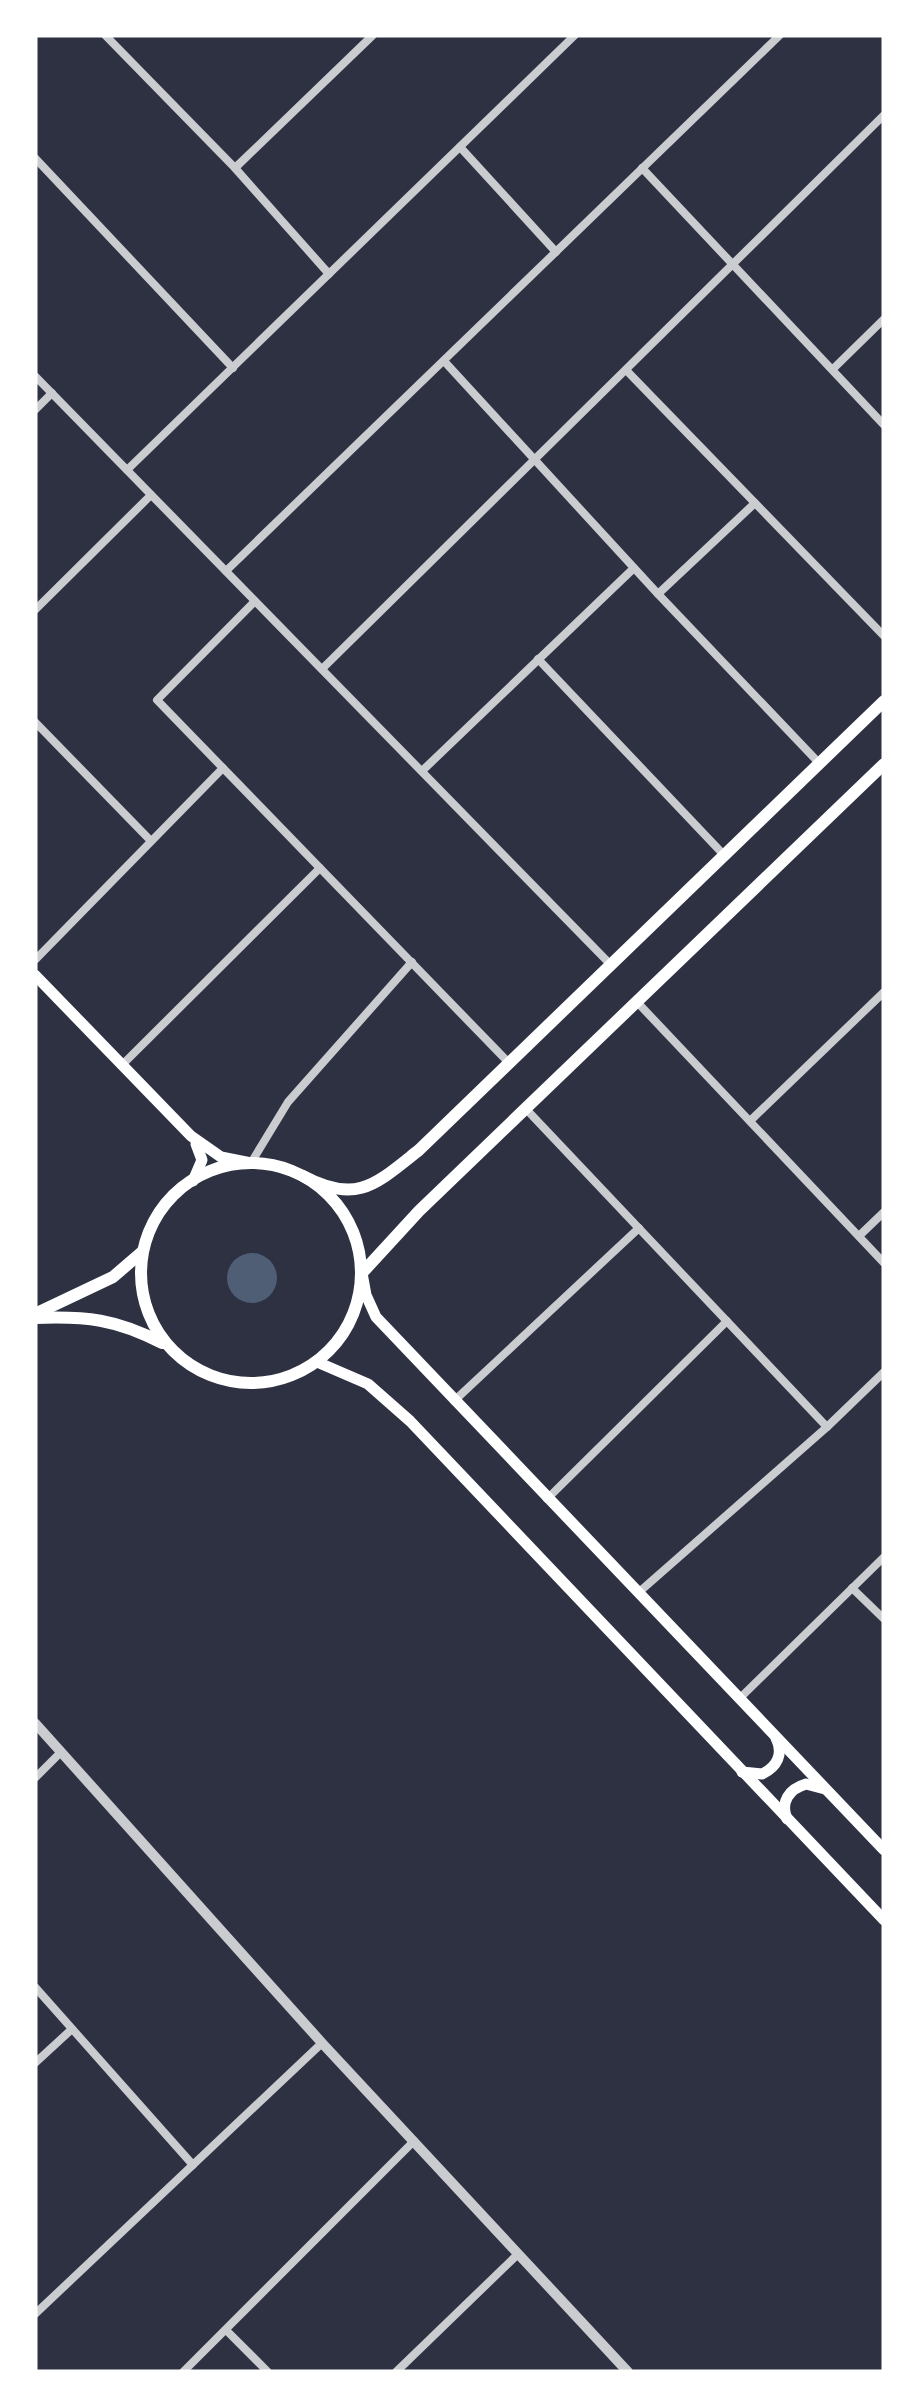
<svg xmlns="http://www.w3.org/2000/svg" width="919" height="2407" font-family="'Noto Serif',serif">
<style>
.water{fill:#4f5d75}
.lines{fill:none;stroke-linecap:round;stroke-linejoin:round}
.minor{stroke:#caccd0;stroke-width:8}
.tertiary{stroke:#caccd0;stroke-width:10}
.secondary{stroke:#fff;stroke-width:11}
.primary{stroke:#fff;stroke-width:12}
</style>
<rect width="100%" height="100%" fill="#2d3142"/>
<circle class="water" cx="252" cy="1278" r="25"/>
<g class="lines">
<g class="minor">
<polyline points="105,35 235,168 329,274"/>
<polyline points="460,147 556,252"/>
<polyline points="35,158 233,368"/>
<polyline points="235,168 373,35"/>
<polyline points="642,168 884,425"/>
<polyline points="444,361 658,594 819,763"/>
<polyline points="833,369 884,319"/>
<polyline points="626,370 884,636"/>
<polyline points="35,376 611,965"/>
<polyline points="35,410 52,393"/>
<polyline points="127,470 575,35"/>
<polyline points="226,571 780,35"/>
<polyline points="658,594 755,503"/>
<polyline points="255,601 157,700 509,1063"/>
<polyline points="35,610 151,495"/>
<polyline points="538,659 724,855"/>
<polyline points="322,669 884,115"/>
<polyline points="35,722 151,841"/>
<polyline points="422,771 634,568"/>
<polyline points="35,960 223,768"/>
<polyline points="637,1002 884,1263"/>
<polyline points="122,1065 320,868"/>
<polyline points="526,1109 827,1427"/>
<polyline points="750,1121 884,992"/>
<polyline points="251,1163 288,1102 412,962"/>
<polyline points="859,1236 884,1212"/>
<polyline points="454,1401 639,1228"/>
<polyline points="547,1499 727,1321"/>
<polyline points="852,1588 884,1619"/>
<polyline points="638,1593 827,1427 884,1372"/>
<polyline points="739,1699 884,1557"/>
<polyline points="35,1778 61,1752"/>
<polyline points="35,1987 193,2165"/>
<polyline points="35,2063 72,2029"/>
<polyline points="35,2314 322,2043"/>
<polyline points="227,2331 268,2372"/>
<polyline points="183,2372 414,2141"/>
<polyline points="396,2372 518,2254"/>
</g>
<polyline class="tertiary" points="35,1723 322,2043 628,2372"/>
<g class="secondary">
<polyline points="35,975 191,1136 221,1157 251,1163"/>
<polyline points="193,1181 202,1160 196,1144"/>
<polyline points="362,1273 366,1295 376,1317 884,1850"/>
<polyline points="317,1362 368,1384 410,1421 884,1920"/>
<path d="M742,1772L762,1774C777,1767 784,1754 776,1738"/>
<path d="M787,1819C780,1802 789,1789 806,1784L825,1789"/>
</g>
<g class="primary">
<circle cx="251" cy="1273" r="110"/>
<path d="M303,1176C357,1205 376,1184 419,1150L884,701"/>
<polyline points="362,1273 419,1211 884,764"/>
<polyline points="35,1314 113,1277 142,1252"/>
<path d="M35,1318C86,1316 116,1319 162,1343"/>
</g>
</g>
<rect width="919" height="2407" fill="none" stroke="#ffffff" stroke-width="75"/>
</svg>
